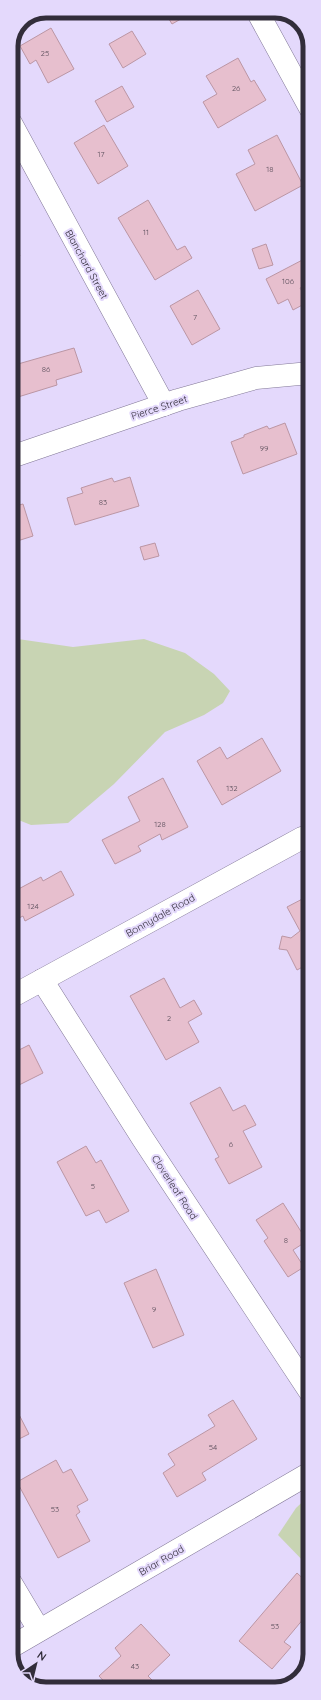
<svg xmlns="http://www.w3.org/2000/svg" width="321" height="1700" font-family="Quicksand,sans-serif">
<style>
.green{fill:#c8d4b3}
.building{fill:#e7bfce;stroke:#bb96a4}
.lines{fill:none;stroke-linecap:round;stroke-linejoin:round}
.minor-casing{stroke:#827897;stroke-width:23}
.minor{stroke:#fff;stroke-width:22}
.labels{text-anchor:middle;stroke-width:4;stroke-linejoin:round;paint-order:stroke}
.number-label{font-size:8px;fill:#5f525f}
.street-label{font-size:10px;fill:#322d3a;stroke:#e4d9fc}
.rim{fill:none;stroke:#322d3a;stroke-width:5}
</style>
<rect width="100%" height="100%" fill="#e4d9fc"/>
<g class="green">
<polygon points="11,638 73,647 144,639 185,653 214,674 230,691 223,703 204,715 165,732 114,784 68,823 31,825 11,817"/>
<polygon points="310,1495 310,1568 278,1535 296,1508"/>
</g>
<g class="building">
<polygon points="164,11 195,11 172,24"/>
<polygon points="51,28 74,69 48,83 36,60 30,64 20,46"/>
<polygon points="132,31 146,54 123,68 109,44"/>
<polygon points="238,58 251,82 254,80 266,100 218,128 203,102 217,94 206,76"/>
<polygon points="122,86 134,107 107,122 95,101"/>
<polygon points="104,125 128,166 98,184 74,143"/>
<polygon points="277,135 303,185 255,211 236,174 255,164 248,150"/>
<polygon points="148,200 177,250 185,246 192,258 155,280 118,218"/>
<polygon points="11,240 20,256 11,261"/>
<polygon points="266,244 273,265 259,269 252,249"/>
<polygon points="310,256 310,283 300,288 308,302 293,310 288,299 278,304 266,279"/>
<polygon points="198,290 220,329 192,345 170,306"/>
<polygon points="74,348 82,372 56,380 57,385 18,397 11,375 11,366"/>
<polygon points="285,423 297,454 243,474 231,442 244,437 244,435 267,426 269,429"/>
<polygon points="130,477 139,506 75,525 67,498 83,493 81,488 112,478 114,482"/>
<polygon points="23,504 33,536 11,543 11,507"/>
<polygon points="155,543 159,556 144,560 140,547"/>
<polygon points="262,738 281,771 222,805 197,761 220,747 227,759"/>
<polygon points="163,778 188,827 162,840 160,834 138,846 141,851 115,864 102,840 140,821 128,797"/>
<polygon points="61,871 74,895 25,921 23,916 11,922 11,893 41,877 43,881"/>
<polygon points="310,895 310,963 297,970 287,950 279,949 282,936 291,938 300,931 287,907"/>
<polygon points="164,978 180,1008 194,1000 202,1014 188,1022 199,1042 166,1060 130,996"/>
<polygon points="29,1045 43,1073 11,1089 11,1054"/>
<polygon points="220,1087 233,1111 245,1105 256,1125 243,1131 262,1167 229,1184 215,1159 219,1157 190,1103"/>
<polygon points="86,1146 96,1163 101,1160 129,1211 106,1223 99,1210 86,1216 57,1162"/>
<polygon points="283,1203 307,1241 293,1250 304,1267 288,1277 264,1241 268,1238 256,1220"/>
<polygon points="156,1269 184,1335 153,1348 124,1283"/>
<polygon points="11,1399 29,1434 11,1443"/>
<polygon points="233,1400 257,1439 202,1473 206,1480 177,1497 163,1473 175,1465 168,1454 215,1426 208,1415"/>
<polygon points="56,1460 63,1473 71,1469 88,1500 77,1506 80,1512 76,1515 90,1541 58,1558 17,1482"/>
<polygon points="297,1573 310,1585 310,1611 284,1642 291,1647 272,1669 239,1641"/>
<polygon points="141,1624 170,1655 148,1676 156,1684 152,1689 111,1689 99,1676 121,1656 115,1648"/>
</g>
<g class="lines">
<defs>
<g id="minor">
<polyline points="257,11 310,108"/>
<polyline points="11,123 164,405"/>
<polyline points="11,457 178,400 256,378 310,373"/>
<polyline points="42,980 143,1139 310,1392"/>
<polyline points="11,997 302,838 310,836"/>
<polyline points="11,1583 39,1630"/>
<polyline points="11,1647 310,1473"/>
</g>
</defs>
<use href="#minor" class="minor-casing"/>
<use href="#minor" class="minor"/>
</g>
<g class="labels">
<g class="number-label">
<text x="45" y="56">25</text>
<text x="236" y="91">26</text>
<text x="101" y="157">17</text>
<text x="270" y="172">18</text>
<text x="146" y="235">11</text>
<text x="288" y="284">106</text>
<text x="195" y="320">7</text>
<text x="46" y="372">86</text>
<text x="264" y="451">99</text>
<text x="103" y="505">83</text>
<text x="232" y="791">132</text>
<text x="160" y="827">128</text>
<text x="33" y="909">124</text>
<text x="169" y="1021">2</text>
<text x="231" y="1147">6</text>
<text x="93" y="1189">5</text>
<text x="286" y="1243">8</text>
<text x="154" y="1312">9</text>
<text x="213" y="1450">54</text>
<text x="55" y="1512">53</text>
<text x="275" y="1629">53</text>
<text x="135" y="1669">43</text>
</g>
<g class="street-label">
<text transform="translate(87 264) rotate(61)" y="4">Blanchard Street</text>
<text transform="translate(159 407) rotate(-18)" y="4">Pierce Street</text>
<text transform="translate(160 915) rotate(-29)" y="4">Bonnydale Road</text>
<text transform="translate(175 1187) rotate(57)" y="4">Cloverleaf Road</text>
<text transform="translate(161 1560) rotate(-30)" y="4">Briar Road</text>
</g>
</g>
<path d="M0 0H321V1700H0ZM46 18H275A28 28 0 0 1 303 46V1654A28 28 0 0 1 275 1682H46A28 28 0 0 1 18 1654V46A28 28 0 0 1 46 18Z" fill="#e4d9fc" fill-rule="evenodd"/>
<path class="rim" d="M46 18H275A28 28 0 0 1 303 46V1654A28 28 0 0 1 275 1682H46A28 28 0 0 1 18 1654V46A28 28 0 0 1 46 18Z"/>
<g transform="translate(36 1664) rotate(35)" stroke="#e4d9fc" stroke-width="3" paint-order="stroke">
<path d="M0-3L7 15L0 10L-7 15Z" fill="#322d3a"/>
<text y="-6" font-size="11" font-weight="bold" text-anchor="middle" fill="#322d3a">N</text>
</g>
</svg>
